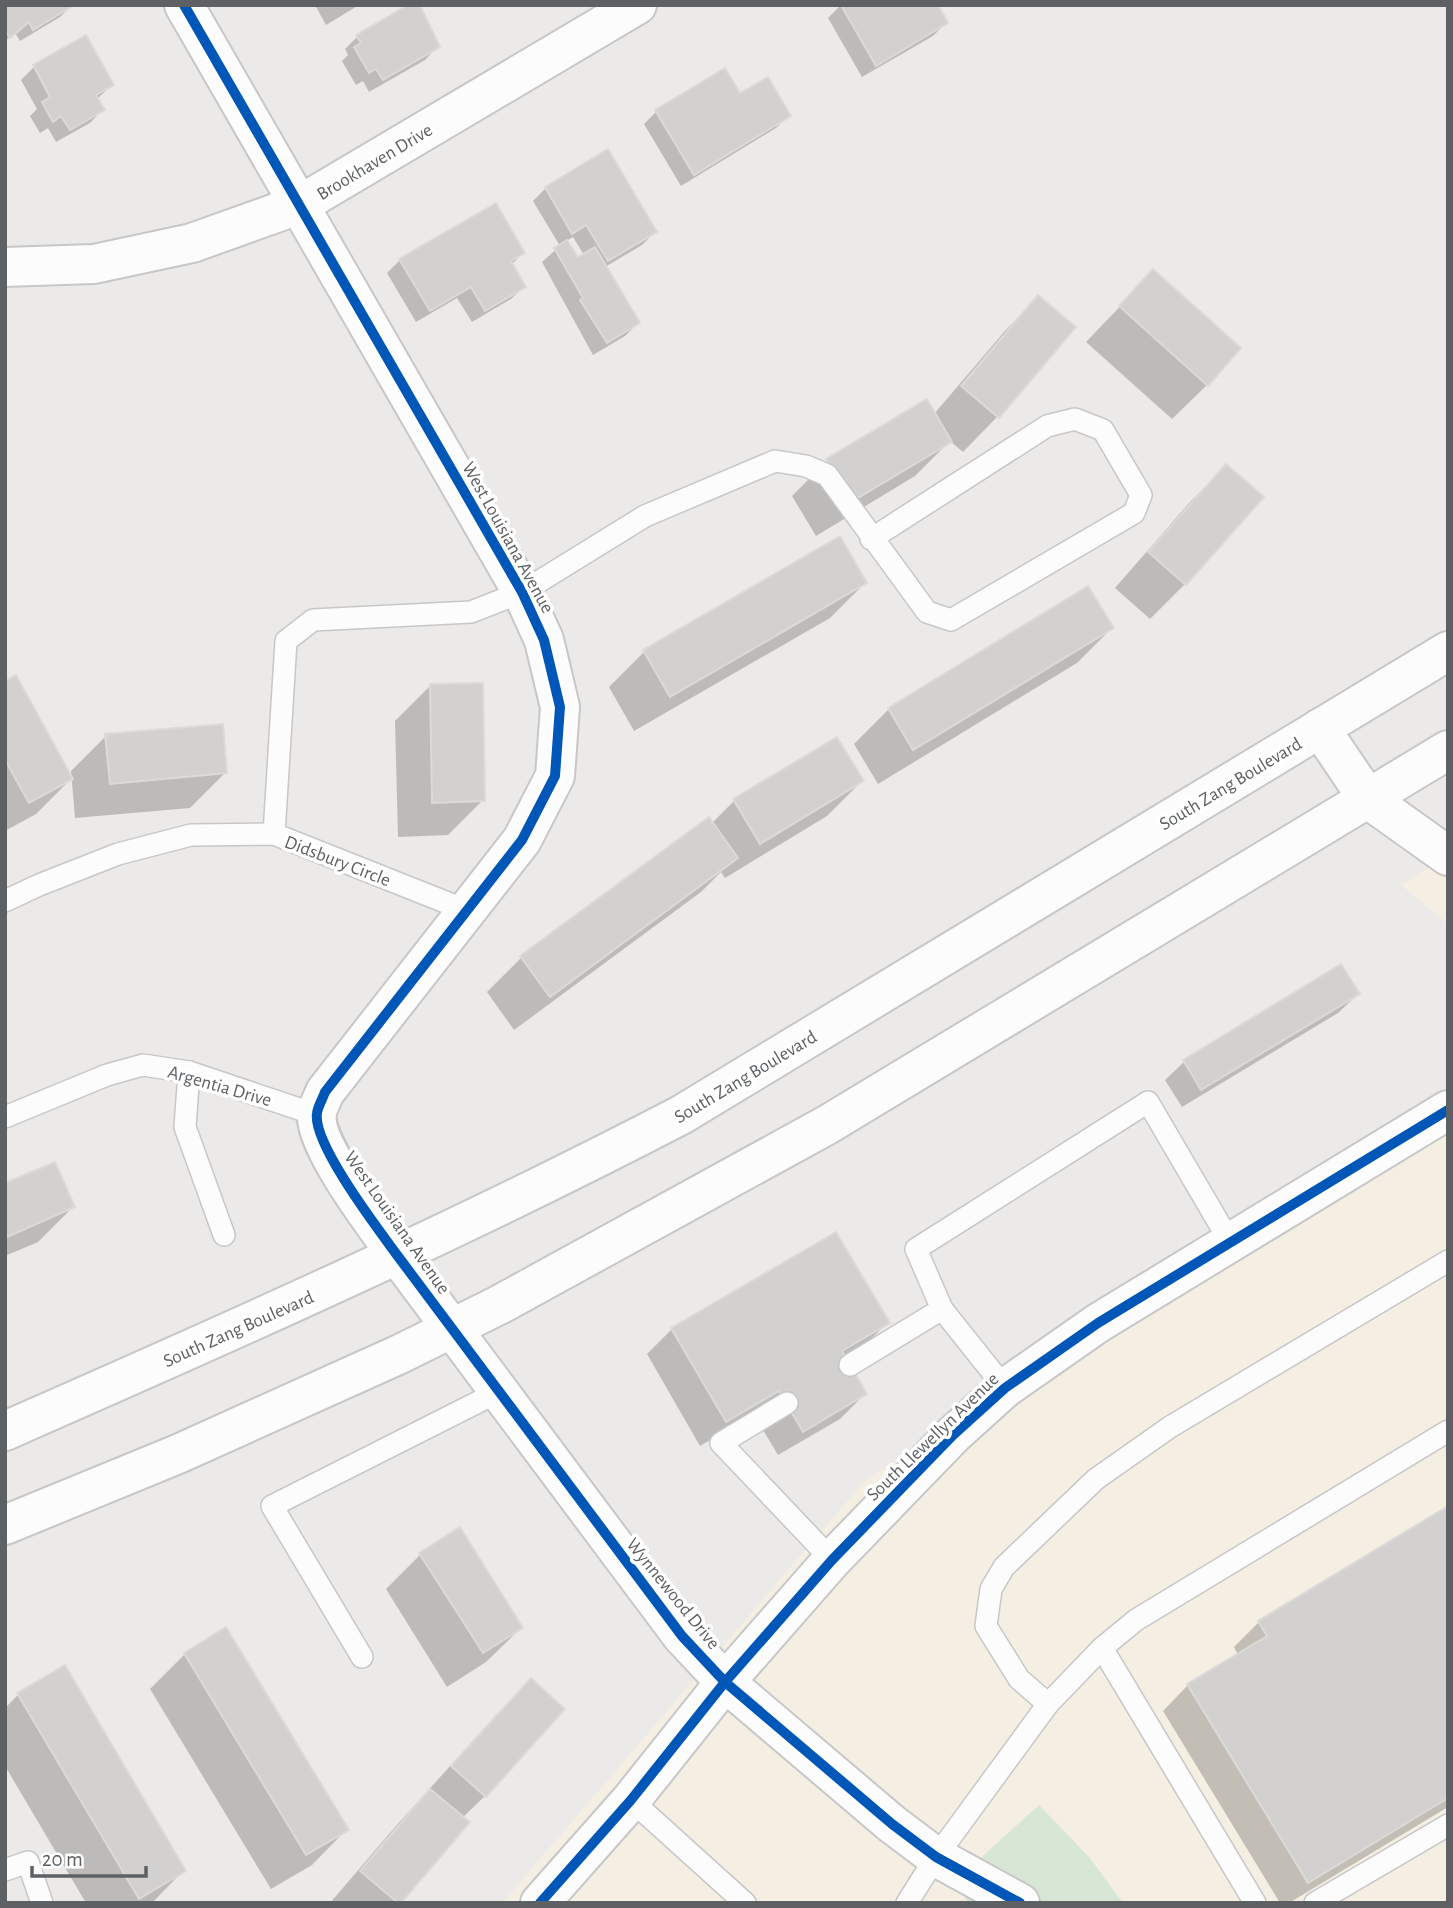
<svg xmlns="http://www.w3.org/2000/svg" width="1453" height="1908" font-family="'Alegreya Sans',sans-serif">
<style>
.commercial{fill:#f4eee3}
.green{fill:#d8e6d5}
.shadow{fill:#0003;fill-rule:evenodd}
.building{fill:#d3d1d0;stroke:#dcdad7;stroke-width:2}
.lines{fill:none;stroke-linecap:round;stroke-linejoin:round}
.service-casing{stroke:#c7c7c7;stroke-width:24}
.minor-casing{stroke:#c7c7c7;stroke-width:42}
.secondary-casing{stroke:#c6c7c6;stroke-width:42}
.service{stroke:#fcfcfc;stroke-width:21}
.minor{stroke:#fcfcfc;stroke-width:38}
.secondary{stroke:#fcfcfc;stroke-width:38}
.cycleway-casing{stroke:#fff;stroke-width:15}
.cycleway{stroke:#0057b8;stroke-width:10}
.labels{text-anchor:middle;stroke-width:7;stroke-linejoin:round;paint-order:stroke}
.street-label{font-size:19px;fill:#5d6164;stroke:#fff}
</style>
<rect width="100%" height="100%" fill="#eceae8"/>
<g class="commercial">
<polygon points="1448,857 1448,924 1401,885"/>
<polygon points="1448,1086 1448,1903 502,1903 864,1482"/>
</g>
<polygon class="green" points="1039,1805 1089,1857 1123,1903 970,1903 965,1899 966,1879 975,1863"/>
<g class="shadow">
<polygon points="5,5 72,5 60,17 20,41 15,33 5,41"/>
<polygon points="315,5 359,5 326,25"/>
<polygon points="841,5 936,5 946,23 933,36 862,77 828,18"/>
<polygon points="357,37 437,47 425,60 369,92 363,81 356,85 342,61 348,55 345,49"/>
<polygon points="85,38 112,85 97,99 102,110 90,123 56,142 48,128 40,133 30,116 37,109 21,80 34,67"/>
<polygon points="657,111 789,115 776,128 681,186 644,124"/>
<path d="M546,188L655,232L642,245L605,267L638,323L625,336L593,355L542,262L560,246L533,201ZM573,237L584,255L577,260L566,241Z"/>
<polygon points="523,253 511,265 524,286 511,299 472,322 457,298 416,322 387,273 400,260"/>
<polygon points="1153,272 1207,385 1172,419 1086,342"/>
<polygon points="1038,297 1074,328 997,417 963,452 950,441 915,476 816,536 792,496 827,461 927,401 934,414 1004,332"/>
<polygon points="1226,466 1185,584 1150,619 1115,588 1191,501"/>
<polygon points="865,583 830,618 634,731 609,687 644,652"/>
<polygon points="1112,628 1077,663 878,784 854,744 889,709"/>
<polygon points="5,683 71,779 36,814 5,831"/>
<polygon points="430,686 483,800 448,835 398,837 395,721"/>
<polygon points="106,736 225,773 190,808 75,818 71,771"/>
<polygon points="862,781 827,816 725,878 721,872 701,892 514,1030 487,992 522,957 711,824 734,801"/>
<polygon points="1358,994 1338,1013 1182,1107 1165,1080 1185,1061"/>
<polygon points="5,1186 73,1207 38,1242 5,1256"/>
<polygon points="887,1323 862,1348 844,1358 865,1394 840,1419 778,1455 754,1415 700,1446 647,1354 672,1329"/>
<polygon points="1448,1508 1448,1807 1289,1903 1280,1903 1163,1711 1188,1685 1238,1655 1234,1647 1259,1622"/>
<polygon points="421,1554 521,1628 486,1662 447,1687 386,1589"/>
<polygon points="225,1629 346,1830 312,1865 271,1889 150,1689 185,1654"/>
<polygon points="531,1680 485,1796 462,1818 399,1903 330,1903 396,1826 496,1715"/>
<polygon points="18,1695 184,1870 152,1903 86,1903 5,1766 5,1708"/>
</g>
<g class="building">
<polygon points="5,5 74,5 33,30 29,22 10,38 5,31"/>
<polygon points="408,5 420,5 440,47 383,80 376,69 369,73 354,47 361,43 356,35"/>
<polygon points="841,5 938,5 948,23 876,66"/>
<polygon points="86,35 114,85 96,95 105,110 70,130 61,116 53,122 42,102 50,97 33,65"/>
<polygon points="725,68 740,93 768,77 791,116 694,175 655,110"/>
<polygon points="608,149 657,232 608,261 586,225 572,234 545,187"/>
<polygon points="496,203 525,253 511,261 526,287 485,311 471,287 430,311 399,259"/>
<polygon points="567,240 578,257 595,247 640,323 607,343 580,300 583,298 554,248"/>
<polygon points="1153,269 1241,348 1208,386 1119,306"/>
<polygon points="1038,295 1076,327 999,418 961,386"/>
<polygon points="927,399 952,442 851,502 826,459"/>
<polygon points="1226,464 1264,497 1186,585 1148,552"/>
<polygon points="840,536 867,583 670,697 643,650"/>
<polygon points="1088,586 1114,628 913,750 888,708"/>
<polygon points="16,675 73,779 29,803 5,760 5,681"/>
<polygon points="483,683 485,801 432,803 430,684"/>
<polygon points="223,724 227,773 110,784 105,734"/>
<polygon points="837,737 864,781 760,844 733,799"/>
<polygon points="709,817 738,858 550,997 520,956"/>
<polygon points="1341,964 1360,994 1201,1090 1183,1060"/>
<polygon points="55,1162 75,1207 5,1238 5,1183"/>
<polygon points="836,1232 890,1323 842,1351 867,1394 803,1432 779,1391 726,1422 671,1328"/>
<polygon points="1448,1506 1448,1798 1308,1883 1187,1684 1267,1636 1258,1621"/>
<polygon points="460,1527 523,1628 483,1653 419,1553"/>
<polygon points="226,1627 349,1830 306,1855 184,1653"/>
<polygon points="65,1665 186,1871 139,1899 17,1693"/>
<polygon points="531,1678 565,1709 486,1797 451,1766"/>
<polygon points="430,1789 470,1822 401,1903 398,1903 360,1871"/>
</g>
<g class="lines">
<defs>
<g id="service">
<polyline points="274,834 286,641 313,620 471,612 522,592 645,516 775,461 806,466 827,475 927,612 951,620 1134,513 1141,495 1103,430 1075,419 1047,426 871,539"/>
<polyline points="5,901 39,885 118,854 191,835 274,834 468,911"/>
<polyline points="189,1072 185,1127 224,1235"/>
<polyline points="5,1117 107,1075 143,1065 189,1072 317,1115"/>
<polyline points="850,1365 942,1309"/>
<polyline points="1005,1388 942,1309 916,1249 1148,1102 1230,1242"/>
<polyline points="787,1403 721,1443 832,1560"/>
<polyline points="1102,1648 1255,1903"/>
<polyline points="362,1657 272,1506 498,1392"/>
<polyline points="1048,1704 1019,1679 986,1626 991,1589 1004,1567 1096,1479 1170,1427 1448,1261"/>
<polyline points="631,1800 745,1903"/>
<polyline points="5,1870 28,1862 42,1903"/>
<polyline points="907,1903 936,1857 1048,1704 1102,1648 1136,1620 1448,1431"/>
<polyline points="1315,1903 1448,1825"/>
</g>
<g id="minor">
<path d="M184,5L522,592L544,640L560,707L555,776L522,840L325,1092C323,1098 318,1106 317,1113C312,1143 378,1229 397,1255L682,1636L725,1682L892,1824L936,1857L1020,1903"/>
<polyline points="5,267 94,264 192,243 301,204 637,5"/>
<polyline points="1320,728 1368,799 1448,856"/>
<polyline points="540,1903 631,1800 725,1682 832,1560 953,1435 1005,1388 1098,1323 1448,1110"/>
</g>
<g id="secondary">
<path d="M5,1431C233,1331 460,1230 681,1115L1448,651"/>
<polyline points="5,1525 178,1454 400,1354 499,1305 827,1125 1448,750"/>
</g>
</defs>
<use href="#service" class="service-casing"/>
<use href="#minor" class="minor-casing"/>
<use href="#secondary" class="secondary-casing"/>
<use href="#service" class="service"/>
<use href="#minor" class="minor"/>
<use href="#secondary" class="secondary"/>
<defs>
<g id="cycleway">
<path d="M184,5L522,592L544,640L560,707L555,776L522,840L325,1092C323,1098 318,1106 317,1113C312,1143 378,1229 397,1255L682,1636L725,1682L892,1824L936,1857L1020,1903"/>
<polyline points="540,1903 631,1800 725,1682 832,1560 953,1435 1005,1388 1098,1323 1448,1110"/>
</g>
</defs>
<use href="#cycleway" class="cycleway-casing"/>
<use href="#cycleway" class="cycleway"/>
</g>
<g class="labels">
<g class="street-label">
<text transform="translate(374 161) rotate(-31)" y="7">Brookhaven Drive</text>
<text transform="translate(509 537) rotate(61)" y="7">West Louisiana Avenue</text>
<text transform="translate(1230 783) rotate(-31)" y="7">South Zang Boulevard</text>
<text transform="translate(338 860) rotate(21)" y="7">Didsbury Circle</text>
<text transform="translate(745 1076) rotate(-31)" y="7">South Zang Boulevard</text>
<text transform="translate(220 1085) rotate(16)" y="7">Argentia Drive</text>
<text transform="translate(398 1222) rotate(55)" y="7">West Louisiana Avenue</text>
<text transform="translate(238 1328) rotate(-24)" y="7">South Zang Boulevard</text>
<text transform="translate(932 1436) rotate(-44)" y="7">South Llewellyn Avenue</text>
<text transform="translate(674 1593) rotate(51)" y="7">Wynnewood Drive</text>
</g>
</g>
<rect width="1453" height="1908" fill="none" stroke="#5d6164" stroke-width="14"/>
<path d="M32 1866v10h114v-10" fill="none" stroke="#5d6164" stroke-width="3.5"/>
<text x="42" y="1866" font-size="21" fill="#5d6164" stroke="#ffffff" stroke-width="5" paint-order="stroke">20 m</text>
</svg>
